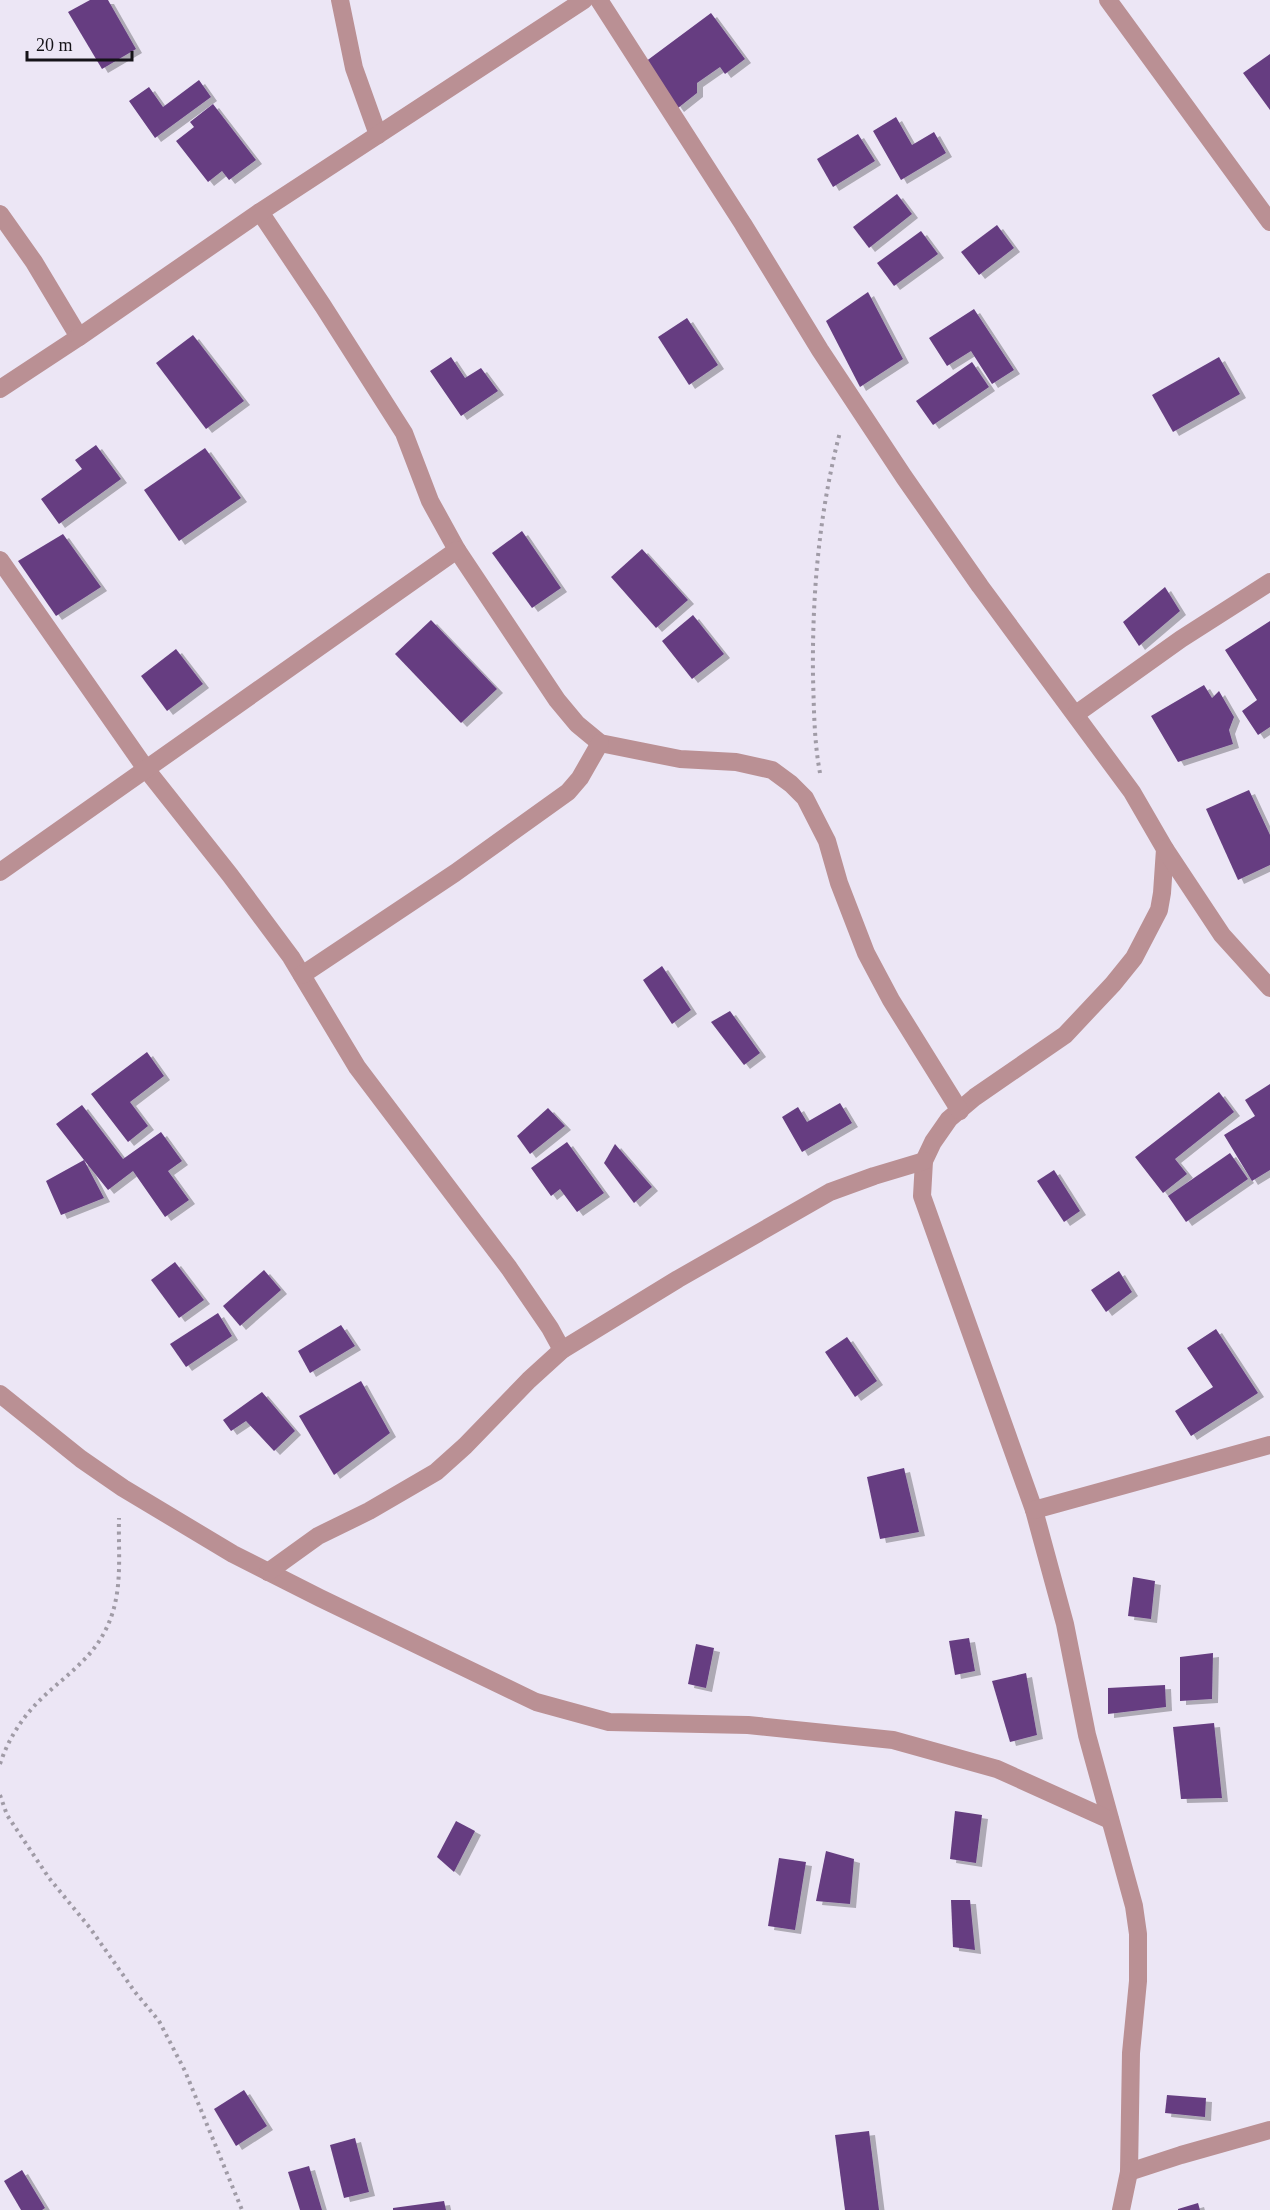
<svg xmlns="http://www.w3.org/2000/svg" width="1270" height="2210" font-family="'Times New Roman',serif">
<style>
.building{fill:#663e81;filter:url(#shadow)}
.lines{fill:none;stroke-linecap:round;stroke-linejoin:round}
.path{stroke:#a09ba6;stroke-width:4;stroke-dasharray:3 4.5;stroke-linecap:butt}
.street{stroke:#ba9094;stroke-width:18}
</style>
<defs>
<filter id="shadow"><feDropShadow dx="6" dy="4" stdDeviation="0" flood-color="#0004"/></filter>
</defs>
<rect width="100%" height="100%" fill="#ece6f5"/>
<g class="building">
<polygon points="90,0 108,0 136,49 102,69 68,12"/>
<polygon points="711,13 745,59 725,74 720,67 697,83 697,93 678,108 645,62"/>
<polygon points="1270,54 1270,110 1243,73"/>
<polygon points="199,80 211,97 155,138 129,101 149,87 163,107"/>
<polygon points="213,104 256,160 229,180 222,171 208,182 176,141 194,127 190,122"/>
<polygon points="896,117 912,145 934,132 946,153 901,180 873,131"/>
<polygon points="858,134 875,161 833,187 817,159"/>
<polygon points="897,194 912,214 869,248 853,227"/>
<polygon points="997,225 1014,248 979,275 961,252"/>
<polygon points="921,231 938,254 894,286 877,263"/>
<polygon points="868,292 903,359 860,387 826,321"/>
<polygon points="974,309 1014,370 992,384 971,351 947,366 929,338"/>
<polygon points="687,318 718,365 689,385 658,337"/>
<polygon points="193,335 244,401 206,429 156,363"/>
<polygon points="451,357 465,378 481,368 498,391 461,416 430,371"/>
<polygon points="1219,357 1240,394 1173,432 1152,395"/>
<polygon points="972,362 989,387 933,425 916,401"/>
<polygon points="96,445 121,479 59,524 41,499 82,469 75,460"/>
<polygon points="205,448 241,498 179,541 144,490"/>
<polygon points="522,531 561,588 532,608 492,553"/>
<polygon points="63,534 101,587 56,616 18,561"/>
<polygon points="642,549 688,600 656,628 611,577"/>
<polygon points="1165,587 1180,611 1139,646 1123,622"/>
<polygon points="693,615 724,654 692,679 662,641"/>
<polygon points="431,620 497,689 461,723 395,654"/>
<polygon points="1270,621 1270,727 1258,735 1242,711 1257,700 1225,650"/>
<polygon points="176,649 203,684 167,711 141,676"/>
<polygon points="1204,685 1212,698 1219,691 1234,717 1229,730 1233,744 1178,762 1151,716"/>
<polygon points="1249,790 1270,835 1270,865 1238,880 1206,809"/>
<polygon points="662,966 691,1010 672,1024 643,980"/>
<polygon points="730,1011 760,1053 744,1065 711,1022"/>
<polygon points="147,1052 164,1076 130,1102 148,1126 128,1142 91,1094"/>
<polygon points="1270,1084 1270,1170 1252,1181 1224,1135 1255,1116 1245,1100"/>
<polygon points="1219,1092 1234,1112 1175,1159 1187,1174 1163,1193 1135,1157"/>
<polygon points="840,1103 852,1123 802,1152 782,1117 798,1107 807,1122"/>
<polygon points="82,1105 123,1159 161,1132 182,1161 168,1171 189,1200 165,1217 133,1171 108,1190 84,1160 104,1198 61,1215 46,1181 84,1160 56,1124"/>
<polygon points="548,1108 565,1126 530,1154 517,1136"/>
<polygon points="567,1142 604,1193 577,1212 560,1189 551,1196 531,1168"/>
<polygon points="615,1144 652,1187 634,1203 604,1163"/>
<polygon points="1230,1153 1248,1179 1186,1222 1168,1196"/>
<polygon points="1054,1170 1080,1211 1064,1222 1037,1181"/>
<polygon points="175,1262 204,1300 179,1318 151,1280"/>
<polygon points="264,1270 281,1290 240,1326 223,1306"/>
<polygon points="1119,1271 1132,1292 1106,1312 1091,1290"/>
<polygon points="218,1313 232,1336 186,1367 170,1344"/>
<polygon points="341,1325 355,1346 310,1373 298,1351"/>
<polygon points="1216,1329 1258,1393 1191,1436 1175,1411 1213,1387 1187,1348"/>
<polygon points="847,1337 877,1381 855,1397 825,1352"/>
<polygon points="361,1381 390,1433 334,1475 299,1416"/>
<polygon points="262,1392 295,1431 274,1451 246,1421 231,1431 223,1420"/>
<polygon points="904,1468 919,1532 880,1539 867,1477"/>
<polygon points="1133,1577 1155,1581 1151,1619 1128,1616"/>
<polygon points="969,1638 975,1671 955,1675 949,1641"/>
<polygon points="696,1644 714,1648 706,1688 688,1684"/>
<polygon points="1213,1653 1212,1699 1180,1701 1180,1657"/>
<polygon points="1026,1673 1037,1735 1010,1742 992,1681"/>
<polygon points="1165,1685 1166,1707 1108,1714 1108,1688"/>
<polygon points="1214,1723 1222,1798 1181,1799 1173,1727"/>
<polygon points="955,1811 982,1815 976,1863 950,1859"/>
<polygon points="456,1821 475,1831 454,1872 437,1857"/>
<polygon points="826,1851 854,1859 850,1904 816,1901"/>
<polygon points="779,1858 806,1862 795,1930 768,1926"/>
<polygon points="951,1900 970,1900 975,1950 953,1947"/>
<polygon points="244,2090 267,2126 236,2146 214,2109"/>
<polygon points="1167,2095 1206,2098 1205,2117 1165,2113"/>
<polygon points="869,2131 879,2210 845,2210 835,2135"/>
<polygon points="355,2138 369,2192 344,2198 330,2145"/>
<polygon points="309,2166 322,2210 300,2210 288,2172"/>
<polygon points="22,2170 45,2208 42,2210 21,2210 4,2181"/>
<polygon points="444,2201 446,2210 393,2210 393,2208"/>
<polygon points="1198,2203 1200,2210 1178,2210 1178,2209"/>
</g>
<g class="lines">
<g class="path">
<path d="M820,773C814,741 814,709 813,677C812,594 819,513 840,432"/>
<path d="M0,1764C8,1740 21,1719 39,1701C62,1678 90,1661 105,1631C124,1595 118,1556 119,1518"/>
<polyline points="0,1795 7,1815 49,1878 90,1928 135,1992 159,2021 185,2071 242,2210"/>
</g>
<g class="street">
<polyline points="340,0 354,68 378,135"/>
<polyline points="599,0 743,224 820,350 904,477 980,586 1132,792 1165,849 1162,893 1159,910 1134,958 1113,984 1065,1035 975,1097 949,1119 933,1142 924,1161 922,1196 1034,1510 1065,1624 1087,1735 1134,1906 1138,1934 1138,1981 1131,2053 1129,2172 1121,2210"/>
<polyline points="1108,0 1270,222"/>
<polyline points="260,212 323,306 404,433 430,501 457,550 557,700 577,724 600,743 680,759 736,762 772,770 791,784 805,798 827,841 839,883 866,953 891,1000 960,1111"/>
<polyline points="0,214 34,262 79,337"/>
<polyline points="0,389 79,337 260,212 584,0"/>
<polyline points="0,560 146,769 230,875 291,957 357,1067 509,1268 550,1328 562,1350"/>
<polyline points="1076,714 1181,639 1270,582"/>
<polyline points="1165,849 1222,935 1270,988"/>
<polyline points="0,872 457,550"/>
<polyline points="302,975 455,873 568,792 580,778 600,743"/>
<polyline points="0,1394 81,1459 123,1488 233,1554 320,1598 536,1702 609,1722 748,1725 893,1740 997,1769 1110,1820"/>
<polyline points="1034,1510 1270,1445"/>
<polyline points="268,1572 318,1536 369,1511 436,1472 465,1446 529,1380 562,1350 678,1279 830,1192 874,1176 924,1161"/>
<polyline points="1129,2172 1181,2155 1270,2130"/>
</g>
</g>
<path d="M27 51v9h105v-9" fill="none" stroke="#151318" stroke-width="3"/>
<text x="36" y="51" font-size="18" fill="#151318" stroke="#ece6f5" stroke-width="4.5" paint-order="stroke">20 m</text>
</svg>
